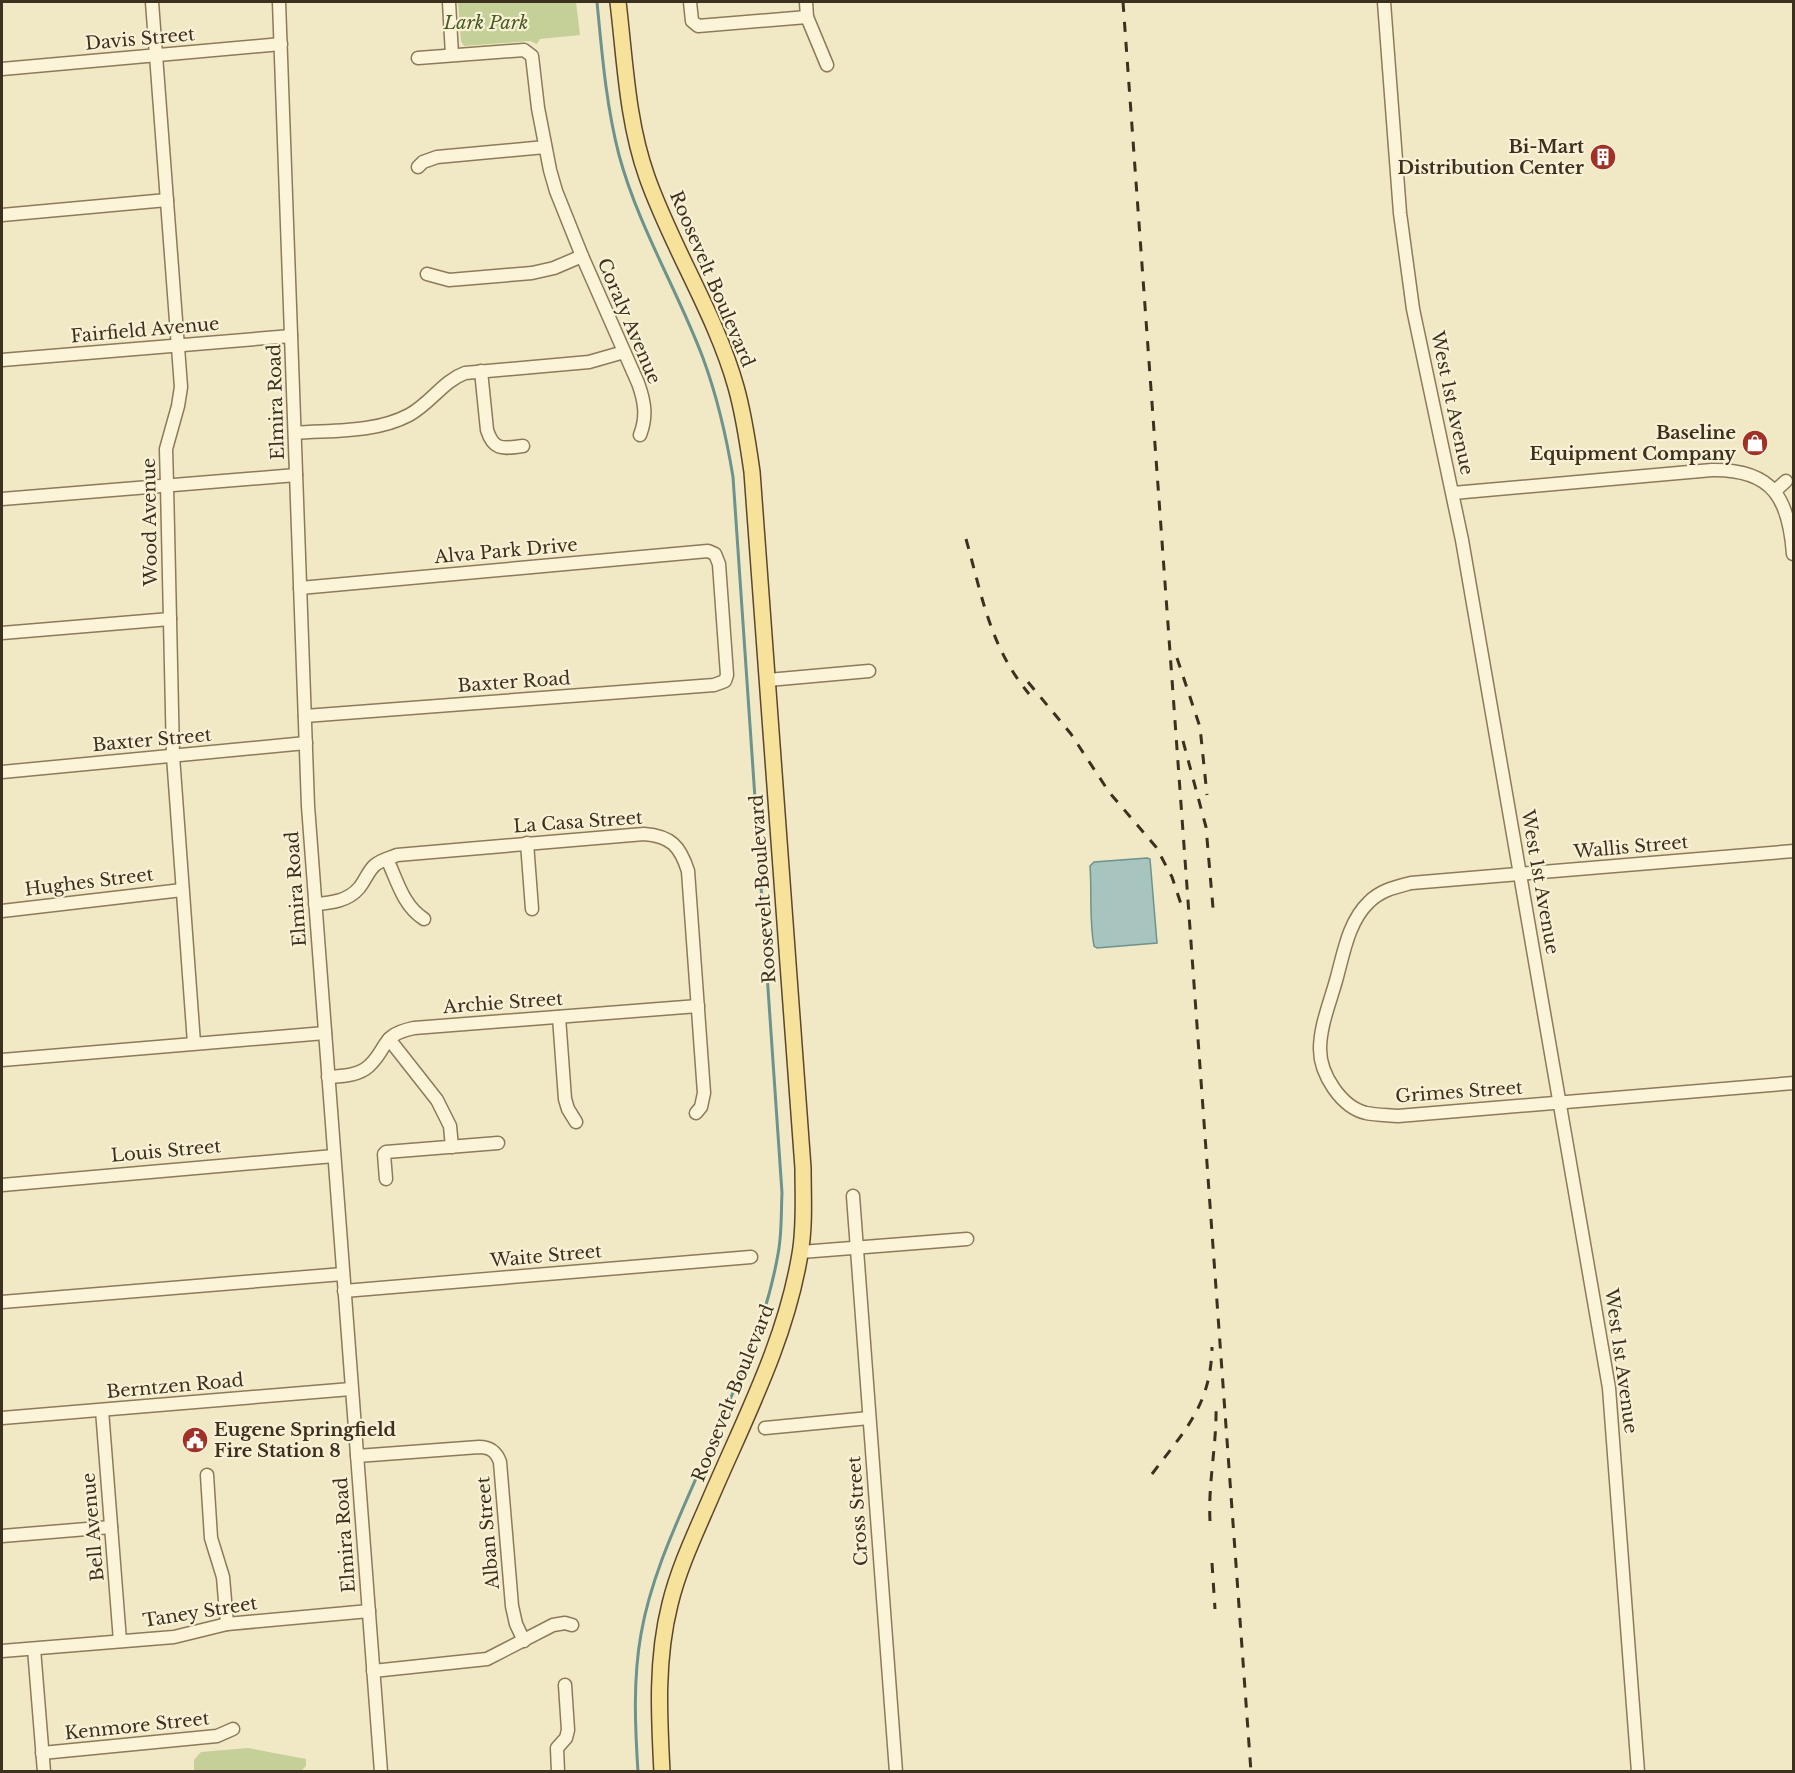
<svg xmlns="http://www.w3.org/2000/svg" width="1795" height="1773" font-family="'Libre Baskerville',serif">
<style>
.green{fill:#c4d098}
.water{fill:#a7c4be;stroke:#6c938d;stroke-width:1.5}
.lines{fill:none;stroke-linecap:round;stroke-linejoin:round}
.stream{stroke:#6c938d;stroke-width:3}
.minor-casing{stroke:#8d7a59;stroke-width:15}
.major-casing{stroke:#5b472e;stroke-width:18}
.minor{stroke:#fbf4d9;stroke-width:12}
.major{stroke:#f6e29b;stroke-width:15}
.rail{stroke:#3c301e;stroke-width:3;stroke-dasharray:10 10;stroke-linecap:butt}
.labels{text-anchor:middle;stroke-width:4.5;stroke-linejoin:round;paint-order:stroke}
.park-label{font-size:18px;font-style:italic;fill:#475a24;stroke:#f8f1d5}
.street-label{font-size:18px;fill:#3c301e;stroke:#f8f1d5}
.poi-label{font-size:18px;font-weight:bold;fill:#3c301e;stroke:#f8f1d5;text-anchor:end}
</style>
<rect width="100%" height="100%" fill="#f1e8c5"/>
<g class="green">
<polygon points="458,2 576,2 580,35 540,39 537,44 530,41 464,46 461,41"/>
<polygon points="248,1748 306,1759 306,1766 301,1771 194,1771 194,1760 201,1752"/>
</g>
<path class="water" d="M1147,858L1150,859L1157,943L1097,948L1094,946C1089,919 1092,893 1090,866L1094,862Z"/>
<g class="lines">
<g class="stream">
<path d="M597,2C602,53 606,105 619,155C638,226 677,289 703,358C718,399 726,434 733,477L782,1193C781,1213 782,1234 778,1254C769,1306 750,1355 728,1404"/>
<path d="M638,1772C635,1726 633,1679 641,1634C652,1571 682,1512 707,1453"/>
</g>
<defs>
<g id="minor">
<polyline points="152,2 181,387 178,406 166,449 167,485 173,756 194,1043"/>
<polyline points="279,2 308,806 381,1772"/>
<polyline points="449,2 452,55"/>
<polyline points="690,2 692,21 698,26 807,17"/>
<polyline points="806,2 807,17 827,65"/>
<polyline points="1384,2 1400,213 1413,309 1462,540 1609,1388 1638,1772"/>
<path d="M418,58L524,50L532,56L538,108L550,170L556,191L582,256L638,383C645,402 647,417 640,435"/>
<polyline points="2,69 281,44"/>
<polyline points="418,167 423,162 437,157 545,147"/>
<polyline points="2,215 167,200"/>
<polyline points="427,274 449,280 532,273 554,268 582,256"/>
<polyline points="2,360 291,336"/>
<path d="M481,371L487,430C494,452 504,448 523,446"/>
<path d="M295,433C332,430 375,433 409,415C431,403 443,381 465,373L589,362L624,352"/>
<polyline points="1775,491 1786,481"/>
<path d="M1453,493L1712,470C1773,469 1789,499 1793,554"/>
<polyline points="2,499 296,475"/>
<polyline points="300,588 708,551 715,554 719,564 727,675 725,681 714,685 305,716"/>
<polyline points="2,633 170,619"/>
<polyline points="768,680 869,671"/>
<polyline points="2,772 306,743"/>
<polyline points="527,843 532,909"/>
<path d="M1794,851L1411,883C1396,887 1381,890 1369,902C1349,921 1344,951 1337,977C1331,1000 1320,1025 1320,1049C1320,1074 1341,1107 1366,1113C1376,1115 1387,1115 1398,1116L1794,1083"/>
<path d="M387,859C397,880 403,906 424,919"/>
<path d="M315,904C331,903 348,901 359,888C365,881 368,871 375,865C381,860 390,858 397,855L644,834C671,836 680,846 688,871L704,1093L701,1107L696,1113"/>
<polyline points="2,911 182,890"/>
<polyline points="559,1017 565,1099 568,1109 576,1122"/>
<polyline points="389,1039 437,1100 450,1126 452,1147"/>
<polyline points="2,1060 325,1033"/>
<path d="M328,1077C342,1076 358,1076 369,1066C389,1047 380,1035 414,1028L698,1006"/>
<polyline points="386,1179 384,1154 386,1152 498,1143"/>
<polyline points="2,1185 334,1156"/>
<polyline points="853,1196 896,1772"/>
<polyline points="801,1252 967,1239"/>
<polyline points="344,1291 751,1257"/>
<polyline points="2,1302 343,1274"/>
<polyline points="102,1410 120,1641"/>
<polyline points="2,1418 351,1389"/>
<polyline points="765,1428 869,1418"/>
<path d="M357,1456L479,1447C490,1447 496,1451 500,1462L512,1606L516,1624L524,1641"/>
<polyline points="207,1475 211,1538 223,1577 227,1624"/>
<polyline points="2,1536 111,1527"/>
<polyline points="34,1649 44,1772"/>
<polyline points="2,1651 174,1637 227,1624 369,1611"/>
<polyline points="373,1671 487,1659 553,1625 565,1623 572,1625"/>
<polyline points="42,1753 217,1736 233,1729"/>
<polyline points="558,1772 557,1748 566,1738 568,1730 565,1685"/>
</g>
<path id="major" d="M618,2C625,60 627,121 647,177C672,248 716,315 736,387C744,415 748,444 752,472L803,1168C803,1196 805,1226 800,1254C786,1340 745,1418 711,1497C696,1532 679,1567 670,1604C656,1659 659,1715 662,1772"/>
</defs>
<use href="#minor" class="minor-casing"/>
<use href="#major" class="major-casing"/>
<use href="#minor" class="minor"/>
<use href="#major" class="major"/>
<g class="rail">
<polyline points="1123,2 1251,1772"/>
<path d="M966,539C982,596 990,647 1029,694"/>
<polyline points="1177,658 1200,727 1207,795"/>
<polyline points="1028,682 1071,734 1109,792 1156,847 1172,877 1182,907"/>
<polyline points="1183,741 1206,827 1213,908"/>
<path d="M1152,1474C1185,1430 1211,1405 1212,1347"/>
<path d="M1210,1521C1208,1482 1217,1444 1216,1405"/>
<polyline points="1212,1563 1215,1609"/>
</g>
</g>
<defs>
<symbol id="building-disc" viewBox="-11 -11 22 22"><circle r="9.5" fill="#a03126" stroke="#f8f1d5"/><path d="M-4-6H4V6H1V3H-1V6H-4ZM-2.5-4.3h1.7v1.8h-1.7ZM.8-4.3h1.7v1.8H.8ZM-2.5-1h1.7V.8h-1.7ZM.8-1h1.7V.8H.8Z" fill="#fff"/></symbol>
<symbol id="shop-disc" viewBox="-11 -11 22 22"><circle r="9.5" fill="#a03126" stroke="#f8f1d5"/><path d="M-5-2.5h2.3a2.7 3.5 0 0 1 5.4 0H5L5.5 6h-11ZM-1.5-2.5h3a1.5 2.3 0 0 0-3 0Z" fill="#fff"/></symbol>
<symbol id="civic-disc" viewBox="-11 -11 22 22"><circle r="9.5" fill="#a03126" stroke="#f8f1d5"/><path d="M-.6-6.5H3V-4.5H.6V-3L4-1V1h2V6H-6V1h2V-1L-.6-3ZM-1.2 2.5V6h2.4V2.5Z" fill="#fff"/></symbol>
</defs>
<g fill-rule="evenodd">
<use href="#building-disc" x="1588" y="142" width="30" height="30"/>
<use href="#shop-disc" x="1740" y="428" width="30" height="30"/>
<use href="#civic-disc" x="180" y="1425" width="30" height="30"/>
</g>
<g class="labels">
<g class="park-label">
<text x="486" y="29">Lark Park</text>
</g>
<g class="street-label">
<text transform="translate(140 39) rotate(-5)" y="6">Davis Street</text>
<text transform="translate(712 279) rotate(67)" y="6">Roosevelt Boulevard</text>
<text transform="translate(629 321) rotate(67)" y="6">Coraly Avenue</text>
<text transform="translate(145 330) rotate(-5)" y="6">Fairfield Avenue</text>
<text transform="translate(276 402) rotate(-92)" y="6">Elmira Road</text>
<text transform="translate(1452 403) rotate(78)" y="6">West 1st Avenue</text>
<text transform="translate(150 522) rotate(-91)" y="6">Wood Avenue</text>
<text transform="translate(506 551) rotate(-5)" y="6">Alva Park Drive</text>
<text transform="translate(514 682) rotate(-4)" y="6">Baxter Road</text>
<text transform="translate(152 740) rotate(-5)" y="6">Baxter Street</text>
<text transform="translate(578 822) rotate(-4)" y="6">La Casa Street</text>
<text transform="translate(1631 847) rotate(-5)" y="6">Wallis Street</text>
<text transform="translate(89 882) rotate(-7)" y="6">Hughes Street</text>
<text transform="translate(1540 882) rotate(80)" y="6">West 1st Avenue</text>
<text transform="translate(296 889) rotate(-94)" y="6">Elmira Road</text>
<text transform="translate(763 889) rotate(-94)" y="6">Roosevelt Boulevard</text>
<text transform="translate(503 1003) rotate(-4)" y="6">Archie Street</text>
<text transform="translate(1459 1092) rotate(-4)" y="6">Grimes Street</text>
<text transform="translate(166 1151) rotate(-5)" y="6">Louis Street</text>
<text transform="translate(546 1256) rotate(-5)" y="6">Waite Street</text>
<text transform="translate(1621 1361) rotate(82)" y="6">West 1st Avenue</text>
<text transform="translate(175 1386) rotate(-5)" y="6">Berntzen Road</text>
<text transform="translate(733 1393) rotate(-68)" y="6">Roosevelt Boulevard</text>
<text transform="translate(858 1511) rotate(-94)" y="6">Cross Street</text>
<text transform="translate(93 1527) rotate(-95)" y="6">Bell Avenue</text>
<text transform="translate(488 1533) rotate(-95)" y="6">Alban Street</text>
<text transform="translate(345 1535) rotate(-94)" y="6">Elmira Road</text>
<text transform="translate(200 1612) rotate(-9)" y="6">Taney Street</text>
<text transform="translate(137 1726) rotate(-6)" y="6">Kenmore Street</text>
</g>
<g class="poi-label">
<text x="1584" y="153">Bi-Mart<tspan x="1584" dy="21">Distribution Center</tspan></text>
<text x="1736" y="439">Baseline<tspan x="1736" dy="21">Equipment Company</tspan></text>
<text x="214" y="1436" text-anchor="start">Eugene Springfield<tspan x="214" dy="21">Fire Station 8</tspan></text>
</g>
</g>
<rect width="1795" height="1773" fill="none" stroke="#3c301e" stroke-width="6"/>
</svg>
